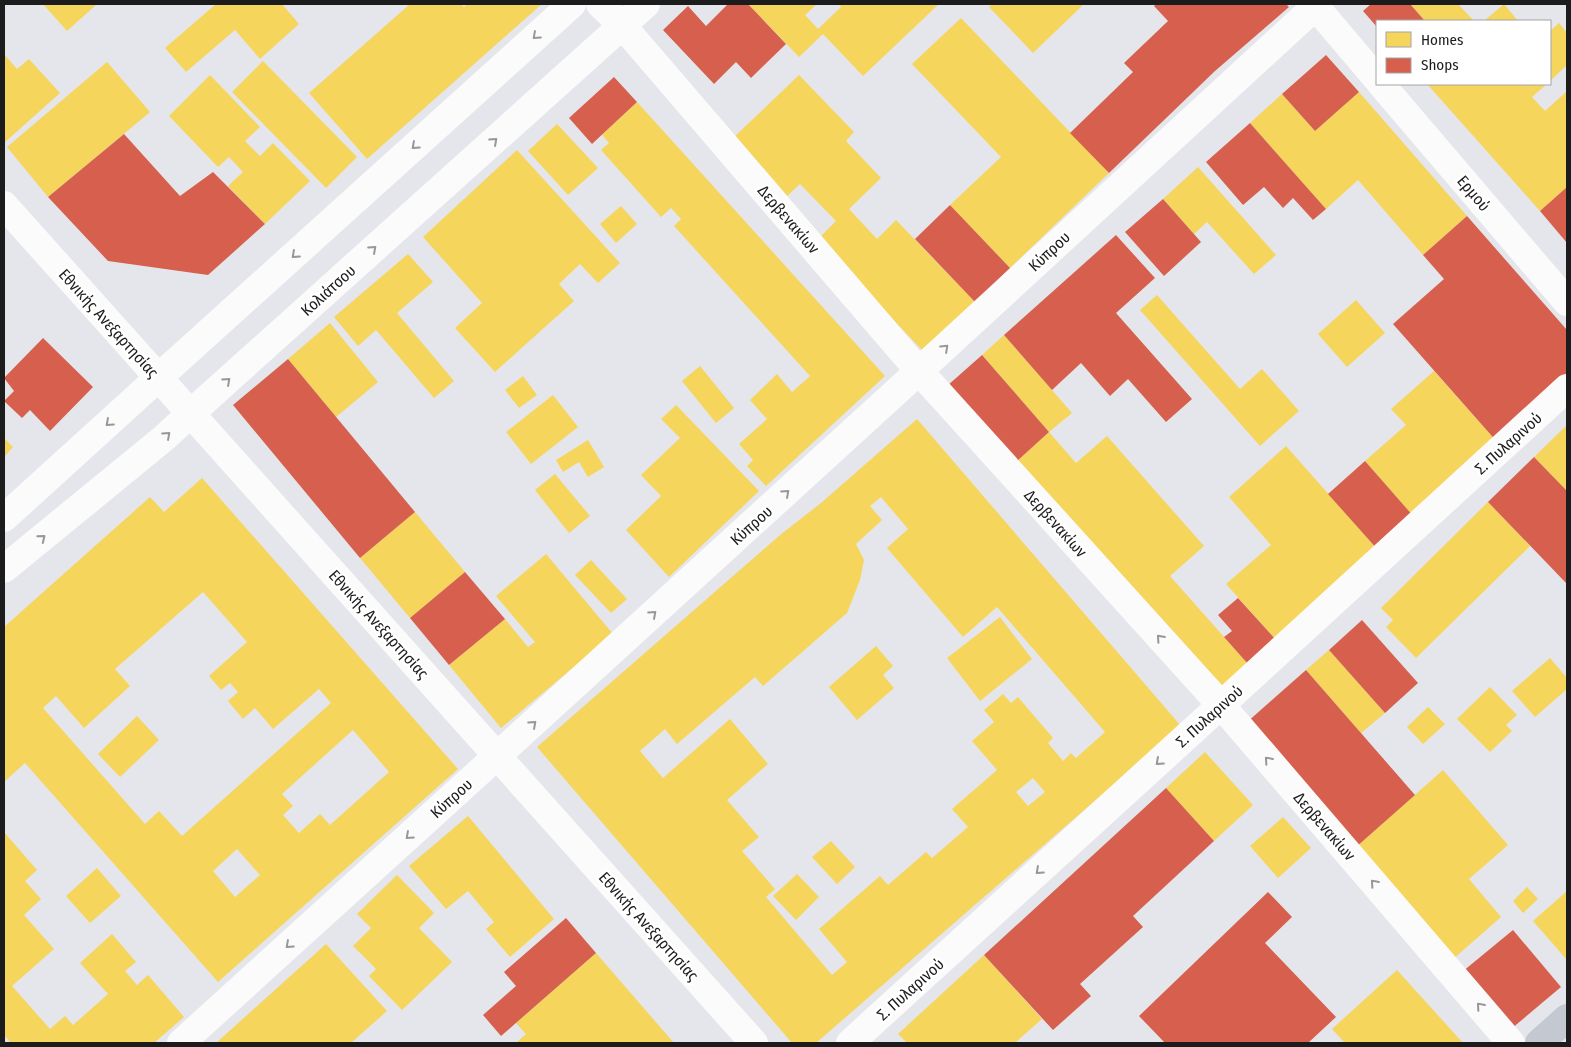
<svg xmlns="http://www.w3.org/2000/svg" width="1571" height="1047" font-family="'Fira Sans Condensed',sans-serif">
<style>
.homes{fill:#f6d55c;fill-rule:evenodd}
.shops{fill:#d6604d}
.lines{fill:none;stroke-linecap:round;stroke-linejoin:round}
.pedestrian{stroke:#fbfbfc;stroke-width:28}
.minor{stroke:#fbfbfc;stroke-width:28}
.tertiary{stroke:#fbfbfc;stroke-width:28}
.primary{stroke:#c4c8d0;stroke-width:28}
.oneway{stroke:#979797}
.labels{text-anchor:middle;stroke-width:5;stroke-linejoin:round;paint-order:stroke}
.street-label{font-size:16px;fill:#1c1c1c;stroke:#fff}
</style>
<rect width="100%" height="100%" fill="#e5e6eb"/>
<g class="homes">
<polygon points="43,4 97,4 67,31"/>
<polygon points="216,4 282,4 299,24 260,59 235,30 186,72 165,48"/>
<polygon points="410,4 461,4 464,7 467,4 542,4 367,159 309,93"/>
<polygon points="748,4 817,4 805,15 818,29 841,7 838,4 939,4 863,76 823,34 799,57"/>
<polygon points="992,4 1084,4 1033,53 989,7"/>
<polygon points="1410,4 1458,4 1474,21 1425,21"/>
<polygon points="1504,4 1518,21 1484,21"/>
<polygon points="961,18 1109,173 1010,268 950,205 1001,157 912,64"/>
<polygon points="1559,23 1567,33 1567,65 1550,81 1550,31"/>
<polygon points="4,54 17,69 29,59 60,93 4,143"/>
<polygon points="263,61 357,157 326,188 232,92"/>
<polygon points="107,62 150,112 48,197 7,147"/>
<polygon points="210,75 260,127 245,141 260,156 273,143 310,181 265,224 228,186 243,172 229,157 218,167 169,116"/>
<polygon points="799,75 854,132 846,141 881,178 849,209 877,239 896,220 975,302 923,351 817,240 836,221 800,184 784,199 729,142"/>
<polygon points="1427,84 1547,84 1532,97 1545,111 1567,91 1567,187 1540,211"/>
<polygon points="1359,92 1467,216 1423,255 1358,180 1326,209 1250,123 1282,94 1315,131"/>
<polygon points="637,102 885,376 766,486 747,466 753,460 739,444 767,419 750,400 777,374 792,392 810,376 674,226 681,219 671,208 661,217 601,150 609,143 602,135"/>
<polygon points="557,124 598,168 568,195 528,151"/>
<polygon points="517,150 620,263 598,283 580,264 559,284 574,301 495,372 455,328 482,303 423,237"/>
<polygon points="1198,167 1276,255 1254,274 1207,222 1194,234 1163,199"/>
<polygon points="621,206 637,224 616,243 600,224"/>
<polygon points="408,254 433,282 397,313 454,381 434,398 376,330 358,346 334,317"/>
<polygon points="1157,295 1240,389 1262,369 1299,411 1260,446 1140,310"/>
<polygon points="1356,300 1385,333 1347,367 1318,334"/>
<polygon points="330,323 378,382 336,417 288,359"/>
<polygon points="1004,335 1072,413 1049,432 982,355"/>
<polygon points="700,366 734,408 716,423 682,381"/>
<polygon points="1434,371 1498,443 1415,518 1365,461 1406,425 1391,409"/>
<polygon points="523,376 537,395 519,408 505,390"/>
<polygon points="553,395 578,427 531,464 506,432"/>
<polygon points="676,405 759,491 669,577 626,530 661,496 641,475 680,438 661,419"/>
<path d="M917,419L1181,726L816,1043H792L537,747L780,535L821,503ZM881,497L908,529L887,548L963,637L997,607L1105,732L1076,758L1071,753L1063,761L1048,743L1053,738L1018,697L1011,703L1003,694L984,710L994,722L972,741L997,770L952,809L968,827L932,858L926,852L888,885L880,876L819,929L847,962L832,975L766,897L775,889L742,851L759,837L727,800L768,764L730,719L663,778L640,751L665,729L677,744L755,677L763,686L847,613L860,580L864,560L856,544L882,520L870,506ZM1033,778L1045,792L1028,806L1016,792Z"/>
<polygon points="1567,425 1567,491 1534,457"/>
<polygon points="1049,432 1076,463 1107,436 1204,546 1170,576 1248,664 1217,693 1015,463"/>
<polygon points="4,438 13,447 4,457"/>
<polygon points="588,440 604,467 588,477 579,462 563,472 556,460"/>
<polygon points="1286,446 1378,550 1276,640 1226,584 1271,545 1229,497"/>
<polygon points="555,474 590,516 569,533 535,490"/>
<path d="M202,478L458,769L218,982L25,763L4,782V627L150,497L164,512ZM203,592L247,642L209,676L221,690L230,683L238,692L228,701L243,719L255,708L273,729L319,689L331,703L182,836L159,811L145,824L43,708L56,696L84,728L130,686L115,669ZM353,730L389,772L330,825L320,814L299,833L283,815L293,806L282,794ZM237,849L260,875L235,897L213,871Z"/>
<polygon points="1488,502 1530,546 1416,658 1386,627 1393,620 1381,608"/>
<polygon points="415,512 465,572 410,618 360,558"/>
<polygon points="546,554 613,634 501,728 449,665 505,619 528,647 535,642 496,596"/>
<polygon points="591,560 627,599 611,613 575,575"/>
<polygon points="1000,617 1032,659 980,701 947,658"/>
<polygon points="876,646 893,666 883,675 894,688 857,720 829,687"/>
<polygon points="1329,650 1385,713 1361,733 1306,670"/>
<polygon points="1550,658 1567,678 1567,689 1535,717 1512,691"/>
<polygon points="1490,687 1517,715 1506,725 1512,731 1490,752 1457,719"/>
<polygon points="1428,707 1445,724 1423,744 1407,727"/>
<polygon points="137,716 159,740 120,777 98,754"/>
<polygon points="1205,752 1253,805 1214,841 1166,788"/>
<polygon points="1443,770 1508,845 1469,879 1501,917 1452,960 1355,848"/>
<polygon points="468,816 554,919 510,957 486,929 494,922 468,891 446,909 409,866"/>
<polygon points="1283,817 1311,848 1278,878 1250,846"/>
<polygon points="4,832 37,870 25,881 41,899 24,915 54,949 12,986 50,1029 65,1016 73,1025 108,994 80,963 112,934 136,962 125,971 137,985 148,975 184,1017 154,1043 11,1043 4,1035"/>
<polygon points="831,841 855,867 837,884 812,857"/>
<polygon points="97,868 121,896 90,923 66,896"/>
<polygon points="797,874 819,897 796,920 773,896"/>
<polygon points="397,875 434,913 419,928 452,962 402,1010 369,976 376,969 353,946 371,928 357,914"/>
<polygon points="1527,887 1538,899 1523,913 1513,901"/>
<polygon points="1567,891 1567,960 1533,921"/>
<polygon points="326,944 387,1011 351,1043 216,1043"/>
<polygon points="596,953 674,1043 518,1043 517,1042 526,1034 516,1023"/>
<polygon points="984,955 1042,1019 1015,1043 907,1043 898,1034"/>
<polygon points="1397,970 1463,1043 1345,1043 1332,1029"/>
</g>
<g class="shops">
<polygon points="728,4 748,4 786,44 751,78 736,62 714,84 663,30 688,6 706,26"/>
<polygon points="1156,4 1286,4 1289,7 1215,71 1109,173 1070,133 1133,72 1124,63 1168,21 1154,6"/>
<polygon points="1371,4 1410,4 1425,21 1377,21 1377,27 1363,11"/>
<polygon points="1326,55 1359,92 1315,131 1282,94"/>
<polygon points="614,77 637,102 592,144 569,118"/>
<polygon points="1250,123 1326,209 1313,220 1293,198 1283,208 1264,187 1243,205 1206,162"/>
<polygon points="124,134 180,196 213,172 265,224 208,275 108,261 48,197"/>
<polygon points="1567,187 1567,243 1540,211"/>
<polygon points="1163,199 1201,242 1164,276 1125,232"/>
<polygon points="950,205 1010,268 975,302 915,239"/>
<polygon points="1467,216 1567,330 1567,382 1498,443 1393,324 1444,279 1423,255"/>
<polygon points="1116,235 1155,278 1116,313 1192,399 1166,422 1128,379 1110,396 1081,363 1052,390 1004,335"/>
<polygon points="43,338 93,387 50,431 30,410 22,418 4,401 14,391 4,378"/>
<polygon points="982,355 1049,432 1015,463 947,386"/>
<polygon points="288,359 415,512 360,558 233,405"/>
<polygon points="1534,457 1567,491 1567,584 1488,502"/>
<polygon points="1365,461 1415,518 1378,550 1328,494"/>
<polygon points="465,572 505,619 449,665 410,618"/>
<polygon points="1238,598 1276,640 1248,664 1224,637 1232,631 1218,615"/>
<polygon points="1362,620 1418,683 1385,713 1329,650"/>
<polygon points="1306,670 1415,795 1355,848 1246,723"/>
<polygon points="1166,788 1214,841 1133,916 1143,927 1080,984 1091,996 1053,1030 984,955"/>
<polygon points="1268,892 1292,917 1265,943 1336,1017 1308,1043 1165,1043 1139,1016"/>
<polygon points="566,918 596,953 501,1036 483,1015 516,986 504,972"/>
<polygon points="1513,930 1561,987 1511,1029 1462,972"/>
</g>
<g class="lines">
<g class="pedestrian">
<polyline points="1315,6 1377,79"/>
<polyline points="1381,84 1567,302"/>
<polyline points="1221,705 1567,388"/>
</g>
<g class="minor">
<polyline points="600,4 622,25 919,371 1221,705 1511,1043"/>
<polyline points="4,518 158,378"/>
<polyline points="4,569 164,438 190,414"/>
<polyline points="181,1043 497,756"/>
<polyline points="850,1043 1221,705"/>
</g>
<g class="tertiary">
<polyline points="4,205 754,1043"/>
<polyline points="158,378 572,4"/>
<polyline points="190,414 646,4"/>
<polyline points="497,756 919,371 1318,4"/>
</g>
<polyline class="primary" points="1539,1043 1567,1018"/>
</g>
<defs><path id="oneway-chevron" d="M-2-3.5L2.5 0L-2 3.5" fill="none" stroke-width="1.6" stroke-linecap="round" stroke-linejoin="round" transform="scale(1.25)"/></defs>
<g class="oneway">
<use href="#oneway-chevron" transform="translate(536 36) rotate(138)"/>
<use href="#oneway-chevron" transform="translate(494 141) rotate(-42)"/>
<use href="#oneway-chevron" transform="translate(415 146) rotate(138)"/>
<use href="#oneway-chevron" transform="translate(373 249) rotate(-42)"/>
<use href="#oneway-chevron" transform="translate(295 255) rotate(138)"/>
<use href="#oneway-chevron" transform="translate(945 348) rotate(-43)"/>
<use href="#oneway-chevron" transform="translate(227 381) rotate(-42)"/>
<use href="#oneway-chevron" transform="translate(109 423) rotate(138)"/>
<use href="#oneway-chevron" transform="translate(167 435) rotate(-42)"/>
<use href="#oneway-chevron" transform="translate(786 493) rotate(-42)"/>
<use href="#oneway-chevron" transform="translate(42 538) rotate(-39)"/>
<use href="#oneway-chevron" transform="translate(653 614) rotate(-42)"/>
<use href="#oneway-chevron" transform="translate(1160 638) rotate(-132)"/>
<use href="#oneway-chevron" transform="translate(533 724) rotate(-42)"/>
<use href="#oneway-chevron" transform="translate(1268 760) rotate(-131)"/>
<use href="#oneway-chevron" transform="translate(1159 762) rotate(138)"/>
<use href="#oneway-chevron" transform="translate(409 836) rotate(138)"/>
<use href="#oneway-chevron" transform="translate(1039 871) rotate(138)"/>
<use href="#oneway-chevron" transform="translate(1374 883) rotate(-131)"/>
<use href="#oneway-chevron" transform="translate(289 945) rotate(138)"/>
<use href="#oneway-chevron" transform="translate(1480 1006) rotate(-131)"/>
</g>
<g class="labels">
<g class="street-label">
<text transform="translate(1474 193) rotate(50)" y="6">Ερμού</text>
<text transform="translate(789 219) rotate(49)" y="6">Δερβενακίων</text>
<text transform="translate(1049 251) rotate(-43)" y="6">Κύπρου</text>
<text transform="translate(328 290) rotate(-42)" y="6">Κολιάτσου</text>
<text transform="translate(109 323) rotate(48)" y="6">Εθνικής Ανεξαρτησίας</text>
<text transform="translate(1508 443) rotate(-42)" y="6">Σ. Πυλαρινού</text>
<text transform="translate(1056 523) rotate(48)" y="6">Δερβενακίων</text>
<text transform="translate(751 525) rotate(-42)" y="6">Κύπρου</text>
<text transform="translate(379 624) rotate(48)" y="6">Εθνικής Ανεξαρτησίας</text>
<text transform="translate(1209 716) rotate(-42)" y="6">Σ. Πυλαρινού</text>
<text transform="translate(451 798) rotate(-42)" y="6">Κύπρου</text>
<text transform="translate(1325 826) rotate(49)" y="6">Δερβενακίων</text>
<text transform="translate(649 926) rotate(48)" y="6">Εθνικής Ανεξαρτησίας</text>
<text transform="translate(910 989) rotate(-42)" y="6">Σ. Πυλαρινού</text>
</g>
</g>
<rect width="1571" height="1047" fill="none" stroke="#1c1c1c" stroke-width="10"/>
<rect x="1376" y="20" width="175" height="65" fill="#ffffff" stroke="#a4a4a4"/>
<rect x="1386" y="32" width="25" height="15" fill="#f6d55c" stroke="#a4a4a4"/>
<text x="1421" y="45" font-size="15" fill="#1c1c1c">Homes</text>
<rect x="1386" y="58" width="25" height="15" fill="#d6604d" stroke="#a4a4a4"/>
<text x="1421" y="70" font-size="15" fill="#1c1c1c">Shops</text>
</svg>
